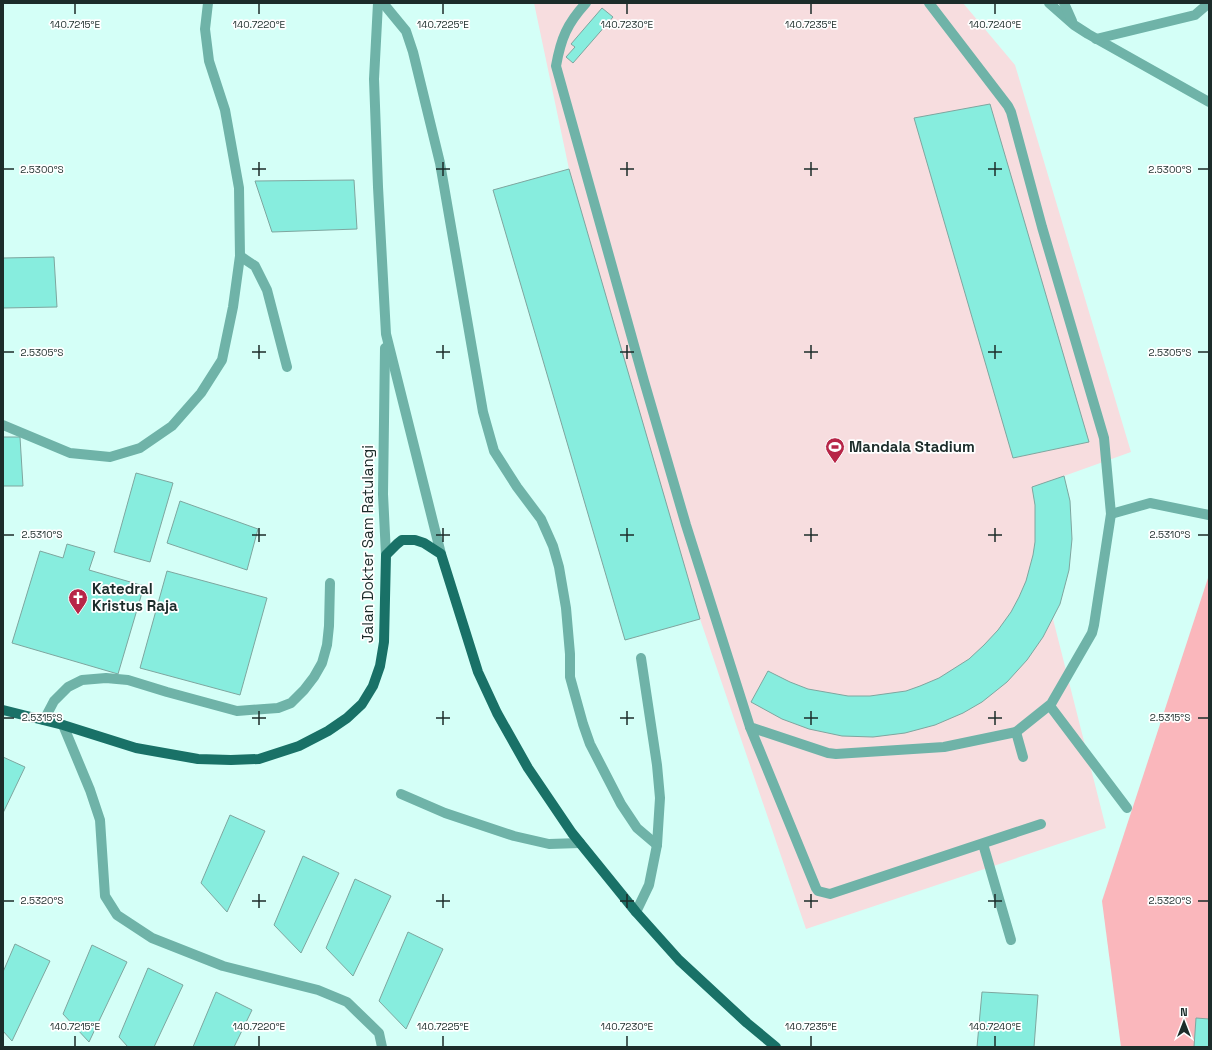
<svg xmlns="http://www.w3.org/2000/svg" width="1212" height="1050" font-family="'Space Grotesk',sans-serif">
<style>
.green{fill:#f7dddf}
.water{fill:#fab7bc}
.building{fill:#87edde;stroke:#7ea69f}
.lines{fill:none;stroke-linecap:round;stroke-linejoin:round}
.minor{stroke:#6fb3a8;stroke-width:10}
.major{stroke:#197167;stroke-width:10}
.ticks{fill:none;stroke:#1c2c2a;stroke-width:1.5}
.labels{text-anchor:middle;stroke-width:3.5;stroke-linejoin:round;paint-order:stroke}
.poi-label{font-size:15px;font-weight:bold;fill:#1c2c2a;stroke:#fff;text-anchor:start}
.street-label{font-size:15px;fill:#1c2c2a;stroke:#fff}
.ticks-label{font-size:10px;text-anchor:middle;fill:#1c2c2a;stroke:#fff;stroke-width:3.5;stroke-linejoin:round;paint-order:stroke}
</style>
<rect width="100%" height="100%" fill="#d4fff7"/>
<path class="green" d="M534,3H963L1015,65L1131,452L1064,476C1076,529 1075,569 1053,619L1106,828L806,929L700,619L625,640L493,190L569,169Z"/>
<polygon class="water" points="1209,575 1209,1047 1121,1047 1102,901"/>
<g class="building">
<polygon points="602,8 613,17 573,63 566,57 575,47 571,44"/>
<polygon points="990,104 1089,442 1013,458 914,118"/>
<polygon points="569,169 700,619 625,640 493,190"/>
<polygon points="354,180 357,229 272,232 255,181"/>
<polygon points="54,257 57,307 3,308 3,258"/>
<polygon points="3,437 20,437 23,486 3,486"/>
<polygon points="136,473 173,483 150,562 114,552"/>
<polygon points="1064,476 1070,501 1072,539 1069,570 1060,604 1043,637 1027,660 1007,682 982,702 963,713 935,725 905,733 873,737 842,736 809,729 782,719 751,702 768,671 790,682 808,689 848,696 870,696 906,691 920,686 939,678 969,659 984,645 998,630 1011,612 1019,597 1026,581 1033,555 1035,542 1035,505 1032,487"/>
<polygon points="180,501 258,529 247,570 167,543"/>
<polygon points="67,544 95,552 89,570 144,586 118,674 12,643 40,551 63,558"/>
<polygon points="167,571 267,598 240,695 140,668"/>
<polygon points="3,757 25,767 3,813"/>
<polygon points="230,815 265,831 227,912 201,883"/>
<polygon points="303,856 339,873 301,953 274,925"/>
<polygon points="355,879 391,896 353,976 326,948"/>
<polygon points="408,932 443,949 406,1029 379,1001"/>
<polygon points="15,944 50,961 12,1041 3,1031 3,972"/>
<polygon points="92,945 127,962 89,1042 63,1014"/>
<polygon points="148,968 183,985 154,1047 128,1047 119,1037"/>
<polygon points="216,992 252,1010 234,1047 193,1047"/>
<polygon points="982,992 1038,995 1034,1047 977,1047"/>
<polygon points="1196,1018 1209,1019 1209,1047 1194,1047"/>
</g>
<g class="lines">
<g class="minor">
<polyline points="378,3 374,79 378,187 386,334 441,554"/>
<polyline points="383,3 406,31 413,52 440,163 483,412 494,451 517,487 541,519 553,546 559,567 566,608 570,654 570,677 583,724 590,744 621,804 637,828 657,845"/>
<path d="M586,3C567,24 561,38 556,66L644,381L686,525L750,727L828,753L836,754L944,747L1016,732L1051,704L1092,633L1094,625L1111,514L1104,438L1042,227L1011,112L1008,106L929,3"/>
<polyline points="1049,3 1074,25 1088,34 1209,102"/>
<polyline points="1064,3 1072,21"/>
<polyline points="1096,39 1195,15 1209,3"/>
<polyline points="240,256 255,266 267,290 287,367"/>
<polyline points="385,348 383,494 386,555"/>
<polyline points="3,425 70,453 110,457 140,448 172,426 201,393 222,360 233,307 240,256 239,188 225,110 209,61 205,29 208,3"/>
<polyline points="1111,514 1150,503 1209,515"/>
<polyline points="1050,706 1127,808"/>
<polyline points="44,720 54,701 68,687 82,680 106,678 128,680 167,692 237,711 278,708 291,703 304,690 314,677 322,663 327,645 329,626 330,583"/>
<polyline points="63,725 90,790 100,820 105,896 117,915 152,938 223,966 318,990 347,1002 379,1033 382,1047"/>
<polyline points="750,727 816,888 818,891 830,894 1041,824"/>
<polyline points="1016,732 1023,757"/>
<polyline points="401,794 445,813 514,836 549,844 580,843"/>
<polyline points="983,844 1011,940"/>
<polyline points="636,912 649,885 657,845 660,798 657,765 641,658"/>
</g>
<polyline class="major" points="3,710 63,725 136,748 198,759 231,760 259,759 299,746 328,731 347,718 362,704 373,686 380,666 384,642 386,555 397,544 402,540 415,540 424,543 441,554 478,672 497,713 528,768 572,833 636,912 679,960 747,1023 776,1047"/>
</g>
<path class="ticks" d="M75,4V14M259,4V14M443,4V14M627,4V14M811,4V14M995,4V14M259,162V176M443,162V176M627,162V176M811,162V176M995,162V176M4,169H14M252,169H266M436,169H450M620,169H634M804,169H818M988,169H1002M1198,169H1208M259,345V359M443,345V359M627,345V359M811,345V359M995,345V359M4,352H14M252,352H266M436,352H450M620,352H634M804,352H818M988,352H1002M1198,352H1208M259,528V542M443,528V542M627,528V542M811,528V542M995,528V542M4,535H14M252,535H266M436,535H450M620,535H634M804,535H818M988,535H1002M1198,535H1208M259,711V725M443,711V725M627,711V725M811,711V725M995,711V725M4,718H14M252,718H266M436,718H450M620,718H634M804,718H818M988,718H1002M1198,718H1208M259,894V908M443,894V908M627,894V908M811,894V908M995,894V908M4,901H14M252,901H266M436,901H450M620,901H634M804,901H818M988,901H1002M1198,901H1208M75,1036V1046M259,1036V1046M443,1036V1046M627,1036V1046M811,1036V1046M995,1036V1046"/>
<defs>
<symbol id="stadium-pin" viewBox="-11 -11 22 30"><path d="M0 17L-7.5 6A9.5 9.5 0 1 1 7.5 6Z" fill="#b72648" stroke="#fff"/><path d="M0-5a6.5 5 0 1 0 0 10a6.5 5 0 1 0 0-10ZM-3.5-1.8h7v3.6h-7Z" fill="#fff"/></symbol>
<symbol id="church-pin" viewBox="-11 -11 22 30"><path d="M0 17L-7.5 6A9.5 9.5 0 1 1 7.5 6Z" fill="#b72648" stroke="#fff"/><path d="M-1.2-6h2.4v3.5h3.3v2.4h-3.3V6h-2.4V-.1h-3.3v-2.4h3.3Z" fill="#fff"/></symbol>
</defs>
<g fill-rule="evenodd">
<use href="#stadium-pin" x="824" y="436" width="22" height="30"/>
<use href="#church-pin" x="67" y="587" width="22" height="30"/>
</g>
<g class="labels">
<g class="poi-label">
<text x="849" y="452">Mandala Stadium</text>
<text x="92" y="594">Katedral<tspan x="92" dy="17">Kristus Raja</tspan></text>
</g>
<g class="street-label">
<text transform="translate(368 544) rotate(-90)" y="5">Jalan Dokter Sam Ratulangi</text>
</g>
</g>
<g class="ticks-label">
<text x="75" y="28">140.7215°E</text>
<text x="259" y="28">140.7220°E</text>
<text x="443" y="28">140.7225°E</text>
<text x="627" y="28">140.7230°E</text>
<text x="811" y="28">140.7235°E</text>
<text x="995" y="28">140.7240°E</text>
<text x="42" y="173">2.5300°S</text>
<text x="1170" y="173">2.5300°S</text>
<text x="42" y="356">2.5305°S</text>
<text x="1170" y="356">2.5305°S</text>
<text x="42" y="538">2.5310°S</text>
<text x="1170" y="538">2.5310°S</text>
<text x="42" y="721">2.5315°S</text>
<text x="1170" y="721">2.5315°S</text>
<text x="42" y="904">2.5320°S</text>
<text x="1170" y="904">2.5320°S</text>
<text x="75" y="1030">140.7215°E</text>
<text x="259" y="1030">140.7220°E</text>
<text x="443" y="1030">140.7225°E</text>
<text x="627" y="1030">140.7230°E</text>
<text x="811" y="1030">140.7235°E</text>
<text x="995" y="1030">140.7240°E</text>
</g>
<rect width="1212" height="1050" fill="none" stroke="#1c2c2a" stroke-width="8"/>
<g transform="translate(1184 1022)" stroke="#ffffff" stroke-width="3" paint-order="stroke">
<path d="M0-3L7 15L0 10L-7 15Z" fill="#1c2c2a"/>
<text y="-6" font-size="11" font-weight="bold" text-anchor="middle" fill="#1c2c2a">N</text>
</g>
</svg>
